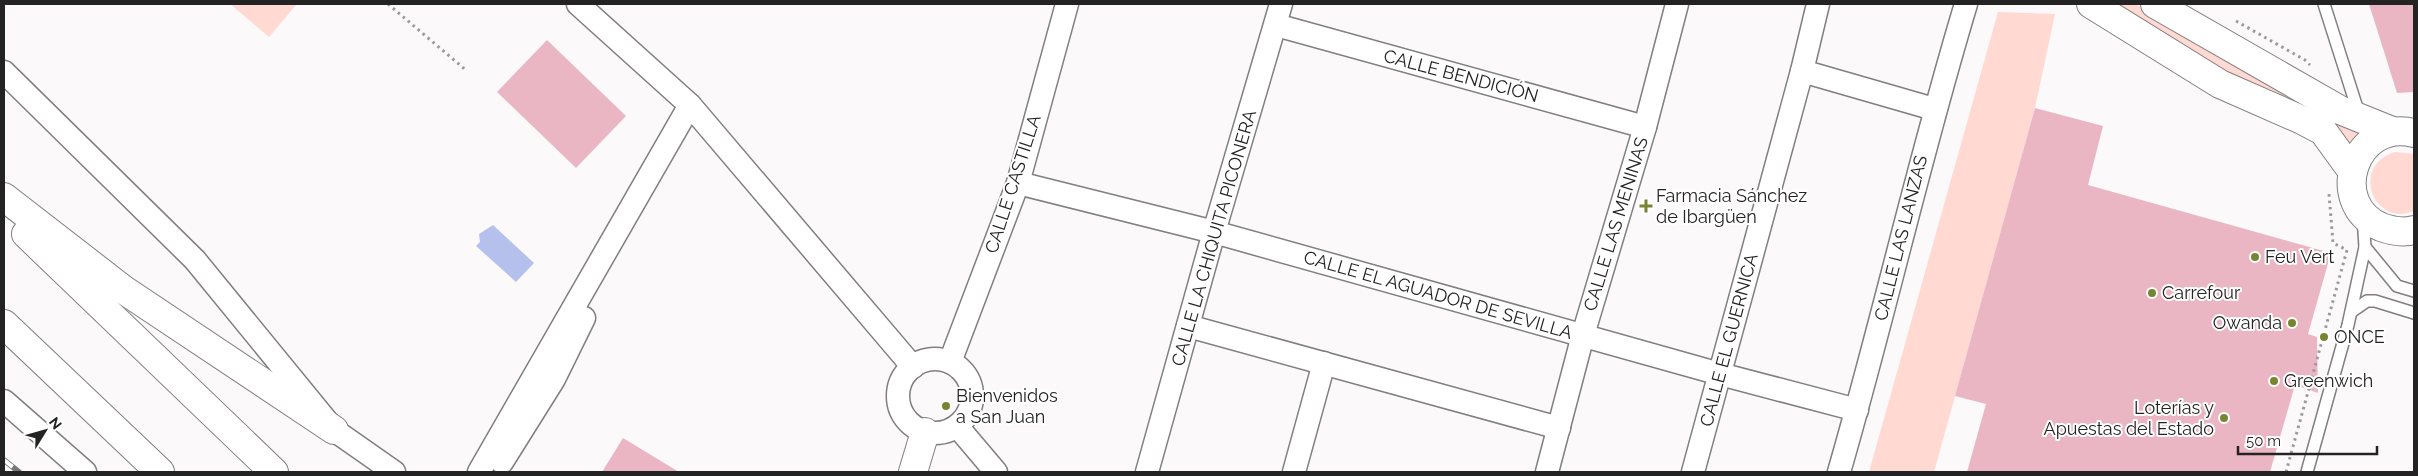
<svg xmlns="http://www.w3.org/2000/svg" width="2418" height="476" font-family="Raleway,sans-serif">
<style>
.green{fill:#ffd9d2}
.water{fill:#b6c0ed}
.building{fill:#ebb6c4}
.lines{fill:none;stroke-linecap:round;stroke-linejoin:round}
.lane-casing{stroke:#817e80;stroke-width:14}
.street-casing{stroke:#817e80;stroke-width:25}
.secondary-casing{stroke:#817e80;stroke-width:30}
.path{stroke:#9b999b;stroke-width:3;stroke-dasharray:2.5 4;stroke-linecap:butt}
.lane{stroke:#fff;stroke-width:11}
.street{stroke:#fff;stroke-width:22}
.secondary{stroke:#fff;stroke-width:28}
.rail-casing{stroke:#787778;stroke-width:5.5}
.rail{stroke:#fff;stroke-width:4;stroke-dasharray:11;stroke-linecap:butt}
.poi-dot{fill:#778533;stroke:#fff;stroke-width:2}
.labels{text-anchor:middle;stroke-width:4;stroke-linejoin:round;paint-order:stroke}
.street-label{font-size:18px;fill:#242324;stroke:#fff}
.poi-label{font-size:18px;fill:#242324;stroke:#fff;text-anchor:start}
</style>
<rect width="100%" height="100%" fill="#fcf9fb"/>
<g class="green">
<polygon points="230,4 297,4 269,37"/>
<polygon points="2108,4 2135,4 2365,134 2352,147 2333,124 2221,70"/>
<polygon points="1998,12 2055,14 2035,108 1934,472 1869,472"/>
<path d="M2395,152L2414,154V211C2373,228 2350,165 2395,152Z"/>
</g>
<polygon class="water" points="493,225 534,263 516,282 476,246 480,242 479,234"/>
<g class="building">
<polygon points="2369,4 2414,4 2414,92 2397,93"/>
<polygon points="547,40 626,116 576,168 497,92"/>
<polygon points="2035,108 2103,126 2088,185 2331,253 2308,334 2317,337 2318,393 2295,385 2270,472 1967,472 1986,404 1955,396"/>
<polygon points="623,438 679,472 602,472"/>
</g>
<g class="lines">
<defs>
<g id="lane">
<polyline points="2324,4 2359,114"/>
<polyline points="2363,217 2365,247 2397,286 2414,291"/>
<polyline points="2351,312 2367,301 2375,301 2414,313"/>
<polyline points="2307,472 2348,325 2365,247"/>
</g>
<g id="street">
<polyline points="578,4 690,105 913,367"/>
<polyline points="1276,25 1645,127"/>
<polyline points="1802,71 1934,109"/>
<polyline points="4,72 195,260 334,430 394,472"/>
<polyline points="1018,183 1214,232 1720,374 1857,410"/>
<polyline points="1188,326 1559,428"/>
<circle cx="935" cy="396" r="37"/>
<polyline points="950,362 1018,183 1067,4"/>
<polyline points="4,401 85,472"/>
<polyline points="957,426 996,472"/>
<polyline points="502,462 554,379 584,318"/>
<polyline points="479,472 690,105"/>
<polyline points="1147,472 1214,232 1281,4"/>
<polyline points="1294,472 1324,363"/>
<polyline points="1547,472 1583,335 1645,127 1677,4"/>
<polyline points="1693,472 1802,71 1818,4"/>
<path d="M1839,472C1884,317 1919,159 1966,4"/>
</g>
<g id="secondary">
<polyline points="2091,4 2220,84 2302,120 2323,131 2352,171"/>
<polyline points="2155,4 2340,110 2392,131"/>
<path d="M2414,133C2355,118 2326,203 2381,227C2392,231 2403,233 2414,230"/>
<polyline points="4,197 124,290 334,430"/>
<polyline points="26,234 274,472"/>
<polyline points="4,324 160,472"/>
<polyline points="913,472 925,432"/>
</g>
</defs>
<use href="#lane" class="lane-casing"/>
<use href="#street" class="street-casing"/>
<use href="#secondary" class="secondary-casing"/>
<g class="path">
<polyline points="388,4 467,71"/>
<polyline points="2236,21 2305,60 2310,65"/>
<polyline points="2286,472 2347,250 2333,243 2329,194"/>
</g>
<use href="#lane" class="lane"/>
<use href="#street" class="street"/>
<use href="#secondary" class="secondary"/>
<defs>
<polyline id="rail" points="4,460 19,472"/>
</defs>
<use href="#rail" class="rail-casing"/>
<use href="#rail" class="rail"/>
</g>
<g class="poi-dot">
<path d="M1643.5 198.5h5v5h5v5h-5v5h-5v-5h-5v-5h5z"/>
<circle cx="2255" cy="257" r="5"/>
<circle cx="2152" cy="293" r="5"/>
<circle cx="2292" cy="323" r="5"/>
<circle cx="2324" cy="337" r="5"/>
<circle cx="2274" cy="381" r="5"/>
<circle cx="946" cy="406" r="5"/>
<circle cx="2224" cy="418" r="5"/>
</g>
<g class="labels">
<g class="street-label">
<text transform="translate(1461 76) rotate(15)" y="6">CALLE BENDICIÓN</text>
<text transform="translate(1013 184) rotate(-72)" y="6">CALLE CASTILLA</text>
<text transform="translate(1616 224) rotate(-73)" y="6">CALLE LAS MENINAS</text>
<text transform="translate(1214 238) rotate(-74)" y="6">CALLE LA CHIQUITA PICONERA</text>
<text transform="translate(1901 238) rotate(-76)" y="6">CALLE LAS LANZAS</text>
<text transform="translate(1438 295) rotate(16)" y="6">CALLE EL AGUADOR DE SEVILLA</text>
<text transform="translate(1729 340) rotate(-75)" y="6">CALLE EL GUERNICA</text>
</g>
<g class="poi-label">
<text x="1656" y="202">Farmacia Sánchez<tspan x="1656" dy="21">de Ibargüen</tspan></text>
<text x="2265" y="263">Feu Vert</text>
<text x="2162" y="299">Carrefour</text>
<text x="2282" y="329" text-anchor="end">Owanda</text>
<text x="2334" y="343">ONCE</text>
<text x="2284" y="387">Greenwich</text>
<text x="956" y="402">Bienvenidos<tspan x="956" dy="21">a San Juan</tspan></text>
<text x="2214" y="414" text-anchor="end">Loterías y<tspan x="2214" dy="21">Apuestas del Estado</tspan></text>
</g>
</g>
<rect width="2418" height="476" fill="none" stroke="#242324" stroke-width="10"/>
<g transform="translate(45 431) rotate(53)" stroke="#ffffff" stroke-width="4" paint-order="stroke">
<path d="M0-4L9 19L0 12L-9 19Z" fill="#242324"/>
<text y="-8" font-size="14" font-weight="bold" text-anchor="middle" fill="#242324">N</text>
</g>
<path d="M2238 446v8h139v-8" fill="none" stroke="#242324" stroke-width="2.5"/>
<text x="2246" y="446" font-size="15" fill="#242324" stroke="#ffffff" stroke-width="4" paint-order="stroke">50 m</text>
</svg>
